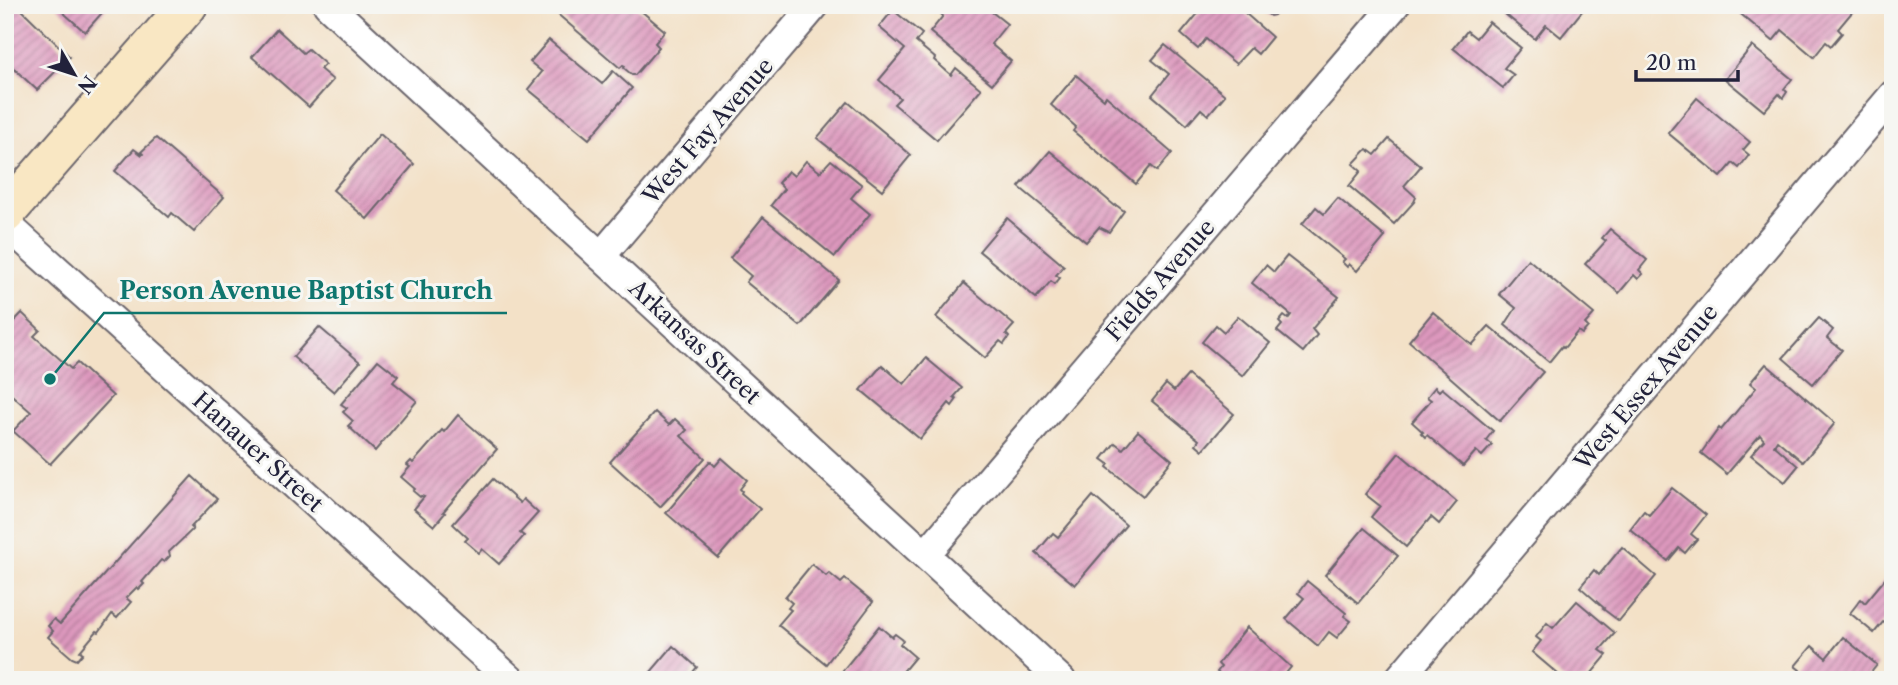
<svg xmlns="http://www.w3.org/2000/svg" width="1898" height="685" font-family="'Libre Caslon Text',serif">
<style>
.building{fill:url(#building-hatch)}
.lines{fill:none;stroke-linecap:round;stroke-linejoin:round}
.street-casing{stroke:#6b656c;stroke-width:32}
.secondary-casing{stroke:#6b656c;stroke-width:42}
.street{stroke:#fff;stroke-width:28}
.secondary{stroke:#f9e7c3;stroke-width:38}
.labels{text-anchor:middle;stroke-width:6;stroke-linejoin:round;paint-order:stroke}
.street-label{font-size:23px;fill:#22223b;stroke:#f6f6f2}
.leader{fill:none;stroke:#0f766e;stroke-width:2.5}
.callout-dot{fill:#0f766e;stroke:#f6f6f2;stroke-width:2.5}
.callout-label{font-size:24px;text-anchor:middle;font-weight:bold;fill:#0f766e;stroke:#f6f6f2;stroke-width:6;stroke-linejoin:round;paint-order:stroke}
</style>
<defs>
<pattern id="building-hatch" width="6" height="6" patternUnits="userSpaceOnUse" patternTransform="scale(1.75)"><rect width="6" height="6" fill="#dd98bd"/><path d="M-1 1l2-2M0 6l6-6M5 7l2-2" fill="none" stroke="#b37c9b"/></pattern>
</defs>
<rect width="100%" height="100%" fill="#f6f6f2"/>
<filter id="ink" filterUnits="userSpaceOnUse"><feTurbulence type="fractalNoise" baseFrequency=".0143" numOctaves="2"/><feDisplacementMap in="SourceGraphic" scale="14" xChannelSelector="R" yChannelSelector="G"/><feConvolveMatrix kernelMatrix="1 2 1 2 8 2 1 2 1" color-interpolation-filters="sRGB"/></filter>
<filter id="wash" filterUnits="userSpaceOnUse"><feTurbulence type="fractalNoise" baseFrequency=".00686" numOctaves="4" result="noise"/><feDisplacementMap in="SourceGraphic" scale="28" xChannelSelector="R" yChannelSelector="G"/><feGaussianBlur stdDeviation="1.57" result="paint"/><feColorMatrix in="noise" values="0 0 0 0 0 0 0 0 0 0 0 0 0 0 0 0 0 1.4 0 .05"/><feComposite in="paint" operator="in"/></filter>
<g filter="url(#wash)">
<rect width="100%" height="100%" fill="#f3e1c7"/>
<g id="blocks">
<g class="building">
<polygon points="5,5 17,5 70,57 37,90 5,60"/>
<polygon points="55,5 109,5 85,32"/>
<polygon points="547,5 634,5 665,31 655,43 659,47 635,75 632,75 624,68 625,66 623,65 620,68"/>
<polygon points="945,5 983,5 1007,24 991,44 1011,61 992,84 930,32 943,16 939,12"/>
<polygon points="1195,5 1236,5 1272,37 1258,54 1251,48 1236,64 1206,39 1198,49 1181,34 1201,10"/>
<polygon points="1257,5 1283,5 1274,15 1270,16"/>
<polygon points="1502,5 1587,5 1561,37 1546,25 1535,39 1499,9"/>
<polygon points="1730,5 1858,5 1838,29 1842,33 1831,46 1826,42 1814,57 1782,30 1773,41"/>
<polygon points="893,10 922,34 916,42 935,58 934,60 951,75 956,68 981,89 937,140 894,104 900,98 879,80 905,49 879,27"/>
<polygon points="1489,22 1521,48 1504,68 1514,75 1503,88 1453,48 1467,31 1476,38"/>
<polygon points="277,29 303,53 308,49 325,64 320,69 333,80 309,107 252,57"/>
<polygon points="549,40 602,84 613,71 632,88 589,139 528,89 542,72 530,62"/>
<polygon points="1165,45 1225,95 1208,115 1201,109 1187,125 1152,95 1169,74 1152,60"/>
<polygon points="1752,46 1792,79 1784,89 1787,92 1783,98 1779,94 1764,111 1725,79"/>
<polygon points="1076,75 1104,99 1106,96 1172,153 1157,171 1151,166 1136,184 1073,131 1076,127 1051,105"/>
<polygon points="1697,98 1750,142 1743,150 1749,155 1739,168 1733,163 1721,177 1668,133"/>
<polygon points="848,102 911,155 882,190 817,138"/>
<polygon points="380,134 414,164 367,219 333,190"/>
<polygon points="156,138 224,197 194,232 172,213 169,217 115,171 134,149 142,155 143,154 141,152"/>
<polygon points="1389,139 1421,166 1404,186 1416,197 1414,202 1394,224 1349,186 1361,171 1353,164 1367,149 1375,155"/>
<polygon points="1050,151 1115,206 1116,205 1124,211 1109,232 1099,227 1086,242 1019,187"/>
<polygon points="831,160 862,185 851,198 870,214 835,257 771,205 784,189 778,183 788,171 794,176 806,161 820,172"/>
<polygon points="1338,198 1385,237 1357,271 1349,264 1347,267 1342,262 1345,259 1302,224 1316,207 1324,214"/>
<polygon points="763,217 839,280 800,326 746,282 751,276 730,258"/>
<polygon points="1007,218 1064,266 1056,275 1060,278 1055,284 1051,281 1036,298 979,251"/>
<polygon points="1610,229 1647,260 1639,270 1643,274 1638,279 1634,275 1619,293 1585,264 1606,241 1602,238"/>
<polygon points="1287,256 1339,297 1312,329 1317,335 1303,352 1277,331 1282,325 1279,322 1284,316 1288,319 1291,315 1252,283 1266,265 1274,272"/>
<polygon points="1528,259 1594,314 1585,324 1588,327 1582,334 1578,331 1564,348 1562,346 1549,362 1505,325 1516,308 1499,294"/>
<polygon points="964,283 1014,325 1006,334 1009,337 1004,344 1000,341 985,358 936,317"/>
<polygon points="1433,312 1472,345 1489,326 1543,372 1500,421 1409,341"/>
<polygon points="22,313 40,330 34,336 71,369 77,363 113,396 50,464 13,431 31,412 5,389 5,331"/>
<polygon points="1238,316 1270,343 1243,376 1202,342 1216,325 1224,332"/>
<polygon points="1819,318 1833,330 1827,338 1842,350 1813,384 1783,358"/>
<polygon points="319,327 360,362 334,392 293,357"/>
<polygon points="926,358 962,388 954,397 957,399 952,406 949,403 920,439 861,390 882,365 904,384"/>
<polygon points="378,360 398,376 393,382 417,401 375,451 348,426 353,421 343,412 347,408 341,404"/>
<polygon points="1766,364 1835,423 1803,462 1777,440 1774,445 1798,466 1785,482 1751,455 1764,440 1760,435 1727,474 1701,453 1719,428 1721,430 1756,388 1750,383"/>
<polygon points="1188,375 1234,414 1203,450 1196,444 1199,440 1152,401 1166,384 1174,391"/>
<polygon points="1435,387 1439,391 1442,388 1493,431 1486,440 1492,445 1482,456 1476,451 1463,466 1427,435 1425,437 1421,433 1423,432 1412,422 1431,400 1427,397"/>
<polygon points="655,412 669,425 675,419 687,430 681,436 705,458 660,507 610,462"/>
<polygon points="458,415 497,449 443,512 445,513 434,526 414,509 424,497 421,496 420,497 413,491 415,489 401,477 410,467 407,465 411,461 413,463 442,430 444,432"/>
<polygon points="1138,431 1172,460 1143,496 1107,467 1109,464 1102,459 1115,443 1123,449"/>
<polygon points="1399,453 1457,502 1439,524 1431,517 1406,547 1371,517 1380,506 1365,494"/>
<polygon points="722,458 747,480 740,489 742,491 741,493 760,509 718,558 666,513 710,461 715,466"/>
<polygon points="192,476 217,499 191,527 193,529 169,552 170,556 164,562 161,560 142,582 144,584 139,589 137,587 126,598 131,602 117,618 112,614 99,632 97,631 80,651 83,653 77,660 72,658 48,637 53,631 48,626 54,619 60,624"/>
<polygon points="493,479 520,503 523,499 538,513 520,533 524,536 499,564 482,549 479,553 465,541 468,538 453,524"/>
<polygon points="1672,488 1706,515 1691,534 1697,539 1685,553 1679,548 1668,561 1630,529 1644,511 1649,515"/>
<polygon points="1093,496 1126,525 1075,585 1036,553 1053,533 1058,537"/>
<polygon points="1364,528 1398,556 1358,603 1325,575"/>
<polygon points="1622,547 1656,576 1619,621 1603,609 1604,608 1580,587 1594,570 1599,575"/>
<polygon points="812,564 826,576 829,573 841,583 845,579 873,602 826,664 778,625 791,610 788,608 792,603 785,597"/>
<polygon points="1890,573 1893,576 1893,629 1883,622 1874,633 1850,613 1861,599 1865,603"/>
<polygon points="1307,581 1346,613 1344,616 1351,621 1337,638 1329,632 1318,646 1286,619 1304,598 1298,593"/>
<polygon points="1577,601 1615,633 1600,650 1607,655 1586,680 1565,680 1532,652 1541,641 1536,637 1547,623 1553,628"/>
<polygon points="879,626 892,637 895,634 903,640 900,644 915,657 896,680 876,680 867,672 861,680 835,680"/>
<polygon points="1247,627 1291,667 1283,677 1286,680 1227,680 1217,672 1221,667 1218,664"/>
<polygon points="1843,637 1877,665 1865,680 1799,680 1795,677 1800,670 1795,666 1812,646 1826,658"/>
<polygon points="673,646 697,667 689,677 692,680 644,680"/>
</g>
</g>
</g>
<g filter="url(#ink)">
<use href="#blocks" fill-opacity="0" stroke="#6b656c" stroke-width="2"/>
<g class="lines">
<defs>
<g id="street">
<polyline points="328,5 1061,680"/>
<polyline points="5,223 511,680"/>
<polyline points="601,256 815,5"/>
<polyline points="926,554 1395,5"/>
<polyline points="1398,680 1893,95"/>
</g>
<polyline id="secondary" points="5,214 188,5"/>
</defs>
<use href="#street" class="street-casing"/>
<use href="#secondary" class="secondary-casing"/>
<use href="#street" class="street"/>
<use href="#secondary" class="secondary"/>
</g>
</g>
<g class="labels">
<g class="street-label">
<text transform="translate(708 131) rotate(-49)" y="8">West Fay Avenue</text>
<text transform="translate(1160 280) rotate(-49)" y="8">Fields Avenue</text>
<text transform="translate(695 342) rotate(43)" y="8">Arkansas Street</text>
<text transform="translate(1646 387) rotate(-50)" y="8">West Essex Avenue</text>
<text transform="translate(258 452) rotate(42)" y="8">Hanauer Street</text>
</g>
</g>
<path class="leader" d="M50 379L104 313H507"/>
<circle class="callout-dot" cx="50" cy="379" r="7"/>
<g class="callout-label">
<text x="306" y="299">Person Avenue Baptist Church</text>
</g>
<rect width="1898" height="685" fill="none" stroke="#f6f6f2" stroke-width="28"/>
<g transform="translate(74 74) rotate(129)" stroke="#f6f6f2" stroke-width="5" paint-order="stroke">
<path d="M0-5L12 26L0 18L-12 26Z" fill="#22223b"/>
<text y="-10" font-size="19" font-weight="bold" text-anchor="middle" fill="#22223b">N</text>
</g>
<path d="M1636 70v10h102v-10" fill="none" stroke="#22223b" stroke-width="3.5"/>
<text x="1646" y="70" font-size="21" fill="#22223b" stroke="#f6f6f2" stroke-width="5" paint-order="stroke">20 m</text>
</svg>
